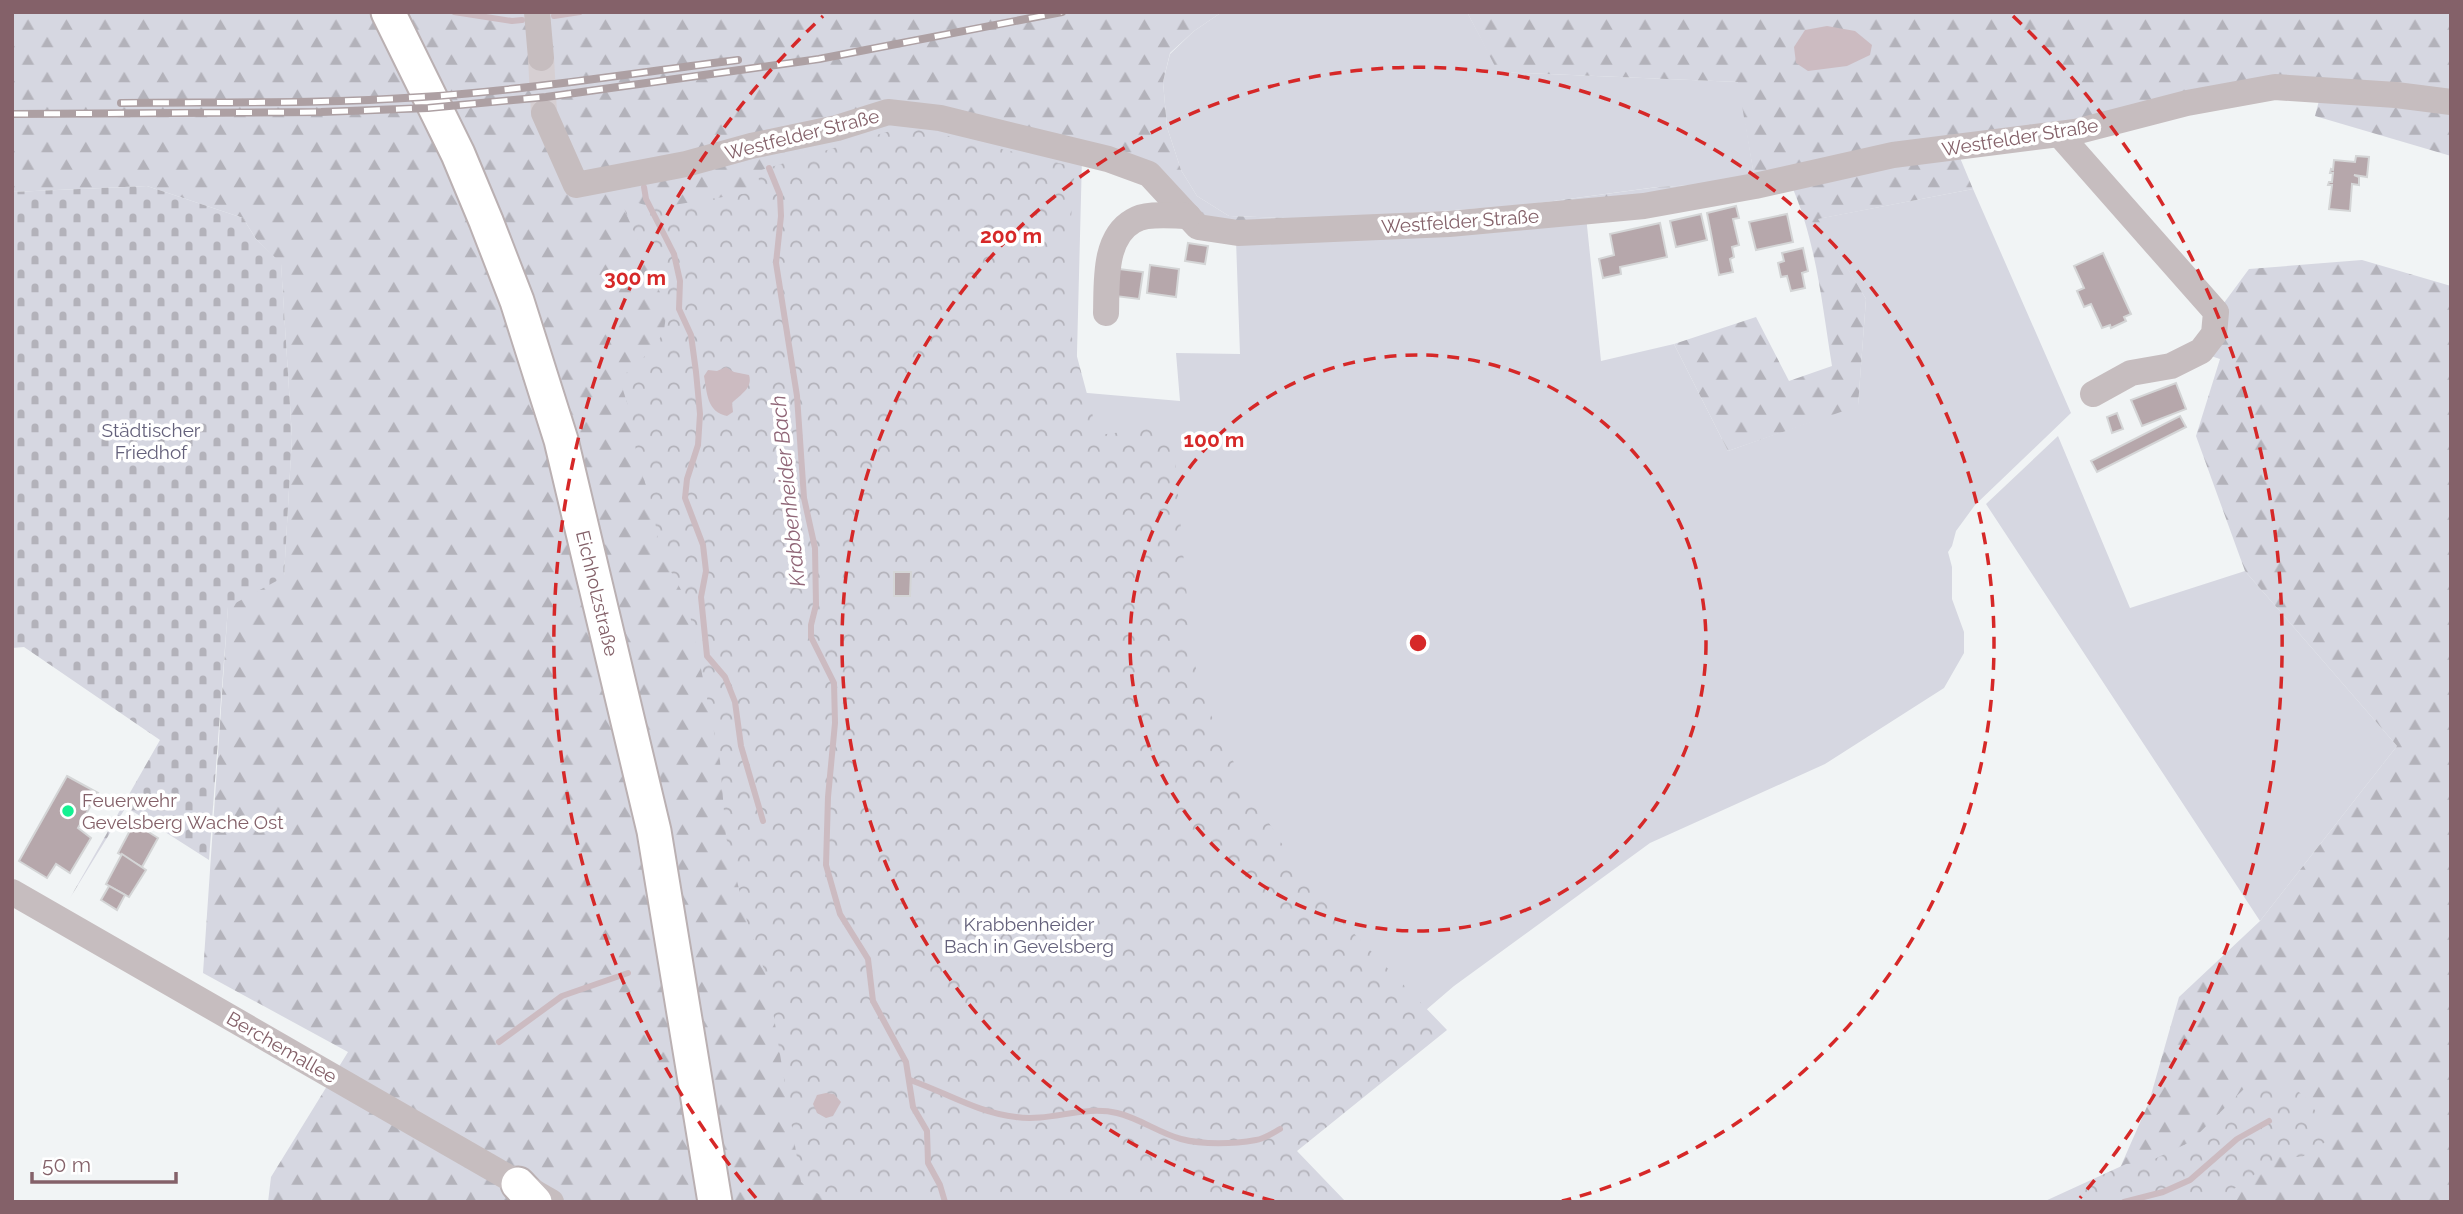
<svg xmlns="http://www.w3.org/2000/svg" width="2463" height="1214" font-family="Raleway,sans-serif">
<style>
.grass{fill:#d6d7e1}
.forest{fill:url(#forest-firs)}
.cemetery{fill:url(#cemetery-stones)}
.park{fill:url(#park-crowns)}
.water{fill:#ccbbc1}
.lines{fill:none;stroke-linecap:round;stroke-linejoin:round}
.stream{stroke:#ccbbc1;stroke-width:6}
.building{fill:#b6a7ab;stroke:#d4d5d6;stroke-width:2}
.minor-tunnel{stroke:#d6cfd2;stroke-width:26;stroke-dasharray:26 13;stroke-linecap:butt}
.major-casing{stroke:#bab0b2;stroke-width:37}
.minor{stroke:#c6bdbf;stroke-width:26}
.major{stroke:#fff;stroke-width:33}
.rail-casing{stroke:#ada0a3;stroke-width:8}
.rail{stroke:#fff;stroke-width:5;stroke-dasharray:16;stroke-linecap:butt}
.ring{fill:none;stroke:#d62828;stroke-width:3.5;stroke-dasharray:12 9}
.poi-dot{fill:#14f192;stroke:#fff;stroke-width:2.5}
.labels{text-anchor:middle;stroke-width:7;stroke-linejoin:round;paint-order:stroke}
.street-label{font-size:19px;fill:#846169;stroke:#fff}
.park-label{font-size:19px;fill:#64617b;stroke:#fff}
.poi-label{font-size:19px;fill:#846169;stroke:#fff;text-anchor:start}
.water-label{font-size:21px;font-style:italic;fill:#906677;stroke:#fff}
.centre{fill:#d62828;stroke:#fff;stroke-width:3.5}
.ring-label{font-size:21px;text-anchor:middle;font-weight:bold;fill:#d62828;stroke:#fff;stroke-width:7;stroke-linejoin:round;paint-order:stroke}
</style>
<defs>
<pattern id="forest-firs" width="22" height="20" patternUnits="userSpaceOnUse" patternTransform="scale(1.75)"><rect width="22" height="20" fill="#d6d7e1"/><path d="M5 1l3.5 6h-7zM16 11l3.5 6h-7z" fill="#b3b2ba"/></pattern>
<pattern id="cemetery-stones" width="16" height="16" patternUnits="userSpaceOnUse" patternTransform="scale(1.75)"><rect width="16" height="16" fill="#d6d7e1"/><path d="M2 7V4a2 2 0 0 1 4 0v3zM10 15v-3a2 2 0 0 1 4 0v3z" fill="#b3b2ba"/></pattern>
<pattern id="park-crowns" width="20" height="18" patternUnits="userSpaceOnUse" patternTransform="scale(1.75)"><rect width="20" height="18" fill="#d6d7e1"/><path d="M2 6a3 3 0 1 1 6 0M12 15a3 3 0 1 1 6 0" fill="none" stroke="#b3b2ba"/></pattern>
</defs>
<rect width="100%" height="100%" fill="#f1f4f5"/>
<g class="grass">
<polygon points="1222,12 1467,12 1499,72 1739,82 1755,182 1657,187 1516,206 1316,219 1229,216 1197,196 1181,170 1167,127 1163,82 1170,54 1194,31"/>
<polygon points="891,116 1082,158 1076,392 1180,401 1176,353 1240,354 1236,240 1586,216 1601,361 1674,344 1728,451 1858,405 1866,299 1817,219 1973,189 2071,413 1975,505 1956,531 1952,546 1948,552 1952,567 1952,599 1964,632 1964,653 1944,688 1825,764 1650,843 1454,986 1363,1064 884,958 802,139"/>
<polygon points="2058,436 2130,608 2245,571 2397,746 2260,921 1986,504"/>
</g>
<g class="forest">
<polygon points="12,12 1222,12 1194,31 1170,53 1163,82 1167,127 1181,170 1197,196 1229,216 1317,219 1516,206 1658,187 1755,182 1561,210 1348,226 1257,229 1227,227 1199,214 1142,164 943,114 886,110 802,133 827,374 855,801 834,873 884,958 919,1087 964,1202 268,1202 271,1177 348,1052 203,973 228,606 284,576 292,437 281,264 256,239 243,218 147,186 12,192"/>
<polygon points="1467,12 2451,12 2451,156 2315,116 2323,85 1755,182 1738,82 1498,72"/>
<path d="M1958,153L1973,189L1818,219L1866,299L1858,406L1728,451L1674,344L1756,317L1789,381L1832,366C1822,304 1816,239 1790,182Z"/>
<polygon points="2362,260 2451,286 2451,1202 2144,1202 2120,1168 2149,1102 2179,997 2260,921 2397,746 2245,571 2196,436 2220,359 2202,353 2218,311 2249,269"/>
</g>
<polygon class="cemetery" points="147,186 243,218 256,239 281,263 292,437 284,577 228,607 209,860 126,807 70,898 160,740 24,647 12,648 12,192"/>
<g class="park">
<polygon points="900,128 916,128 1075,167 1064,308 1098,435 1172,426 1190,632 1198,681 1210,713 1238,771 1278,838 1315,893 1447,1030 1297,1151 1346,1202 836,1202 810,1190 801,1182 768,981 747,921 726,837 720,761 687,601 661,553 650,496 638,464 630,412 623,390 623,376 656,346 664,330 667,309 623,206 635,202 655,208 760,191 758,171"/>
<path d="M2249,1084C2263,1084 2281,1082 2294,1089C2311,1098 2323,1123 2330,1139L2302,1157L2281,1156L2215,1202H2043L2126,1164L2146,1163L2190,1142Z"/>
</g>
<g class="water">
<polygon points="1827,26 1855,31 1872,45 1870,55 1847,66 1808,71 1796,63 1794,47 1805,30"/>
<path d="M726,367L734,372L749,375C753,388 741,394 732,403L733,412L727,416C707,412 707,393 704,376L708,370L717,371Z"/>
<polygon points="826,1093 834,1094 841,1102 833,1116 826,1118 817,1113 813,1104 817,1095"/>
</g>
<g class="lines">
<g class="stream">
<polyline points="454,12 512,21 522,20"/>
<polyline points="554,16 580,12"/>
<polyline points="769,168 780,195 781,216 776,263 797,396 804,498 815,548 816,605 811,625 811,637 834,683 835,723 828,797 826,865 840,914 868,959 873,1001 906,1062 913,1107 927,1131 928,1163 940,1185 945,1202"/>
<polyline points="644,187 646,199 674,254 680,281 679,309 691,335 696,372 700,414 698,445 687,479 685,498 703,545 706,571 701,597 707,656 725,677 735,702 741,746 763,821"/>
<polyline points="499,1042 562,996 628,973"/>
<path d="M910,1080C945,1092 978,1113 1016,1117C1050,1122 1084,1105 1117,1113C1139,1118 1159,1133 1181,1139C1203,1145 1234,1144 1256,1140C1264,1139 1273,1133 1280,1129"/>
<polyline points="2124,1202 2163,1192 2190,1180 2237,1139 2269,1121"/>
</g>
</g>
<g class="building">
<polygon points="2356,156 2369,157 2367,177 2354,175 2359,177 2359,185 2352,184 2350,211 2329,209 2332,185 2328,185 2329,182 2332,182 2333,173 2330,173 2331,169 2333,170 2334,160 2355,162"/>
<polygon points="1736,206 1739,218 1733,219 1739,245 1732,247 1734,257 1730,259 1733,272 1719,275 1707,213"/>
<polygon points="1701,214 1707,240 1676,247 1670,221"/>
<polygon points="1787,214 1793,242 1756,250 1749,222"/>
<polygon points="1660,223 1667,257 1620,267 1621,274 1603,278 1599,259 1614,255 1610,234"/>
<polygon points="1188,243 1208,246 1205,264 1185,261"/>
<polygon points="1803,248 1808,271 1802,273 1805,288 1791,291 1787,276 1781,277 1778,263 1784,261 1782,253"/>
<polygon points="2103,253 2131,314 2124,317 2126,321 2111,328 2110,325 2102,328 2091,304 2084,307 2077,291 2084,288 2074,266"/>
<polygon points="1150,265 1179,269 1176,297 1147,293"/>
<polygon points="1119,269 1143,272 1139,299 1115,296"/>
<polygon points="2176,383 2186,409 2142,426 2131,400"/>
<polygon points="2117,413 2123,429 2112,433 2107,417"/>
<polygon points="2180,416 2186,427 2097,472 2091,461"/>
<polygon points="894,572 911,572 910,596 894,596"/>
<polygon points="67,776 98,793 78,828 91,838 70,873 56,864 47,878 19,861"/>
<polygon points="134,823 158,838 142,867 118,853"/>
<polygon points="122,854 146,870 129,897 106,884"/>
<polygon points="109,886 125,895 117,910 101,900"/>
</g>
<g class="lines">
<polyline class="minor-tunnel" points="541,58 544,113"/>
<defs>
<g id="major">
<path id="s1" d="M388,12L458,154L486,221L517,301L561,440L654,831L715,1202"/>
<polyline points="518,1184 535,1202"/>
</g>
</defs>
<use href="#major" class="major-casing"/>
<g class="minor">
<polyline points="537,12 541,58"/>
<polyline points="544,113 576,185 686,164 751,146 837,128 888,112 940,118 1108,159 1149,174 1198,227 1238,233 1449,224 1644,206 1755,186 1893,155 2075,132 2187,103 2275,87 2396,95 2451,102"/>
<polyline points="2059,134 2216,312 2214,334 2201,351 2171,366 2131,373 2093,394"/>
<path d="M1106,313C1107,284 1103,238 1133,221C1146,212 1172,216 1188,216"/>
<polyline points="12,892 551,1202"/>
</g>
<use href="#major" class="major"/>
<defs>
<g id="rail">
<path d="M121,103C221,102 322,104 422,97C528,90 633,73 738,60"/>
<polyline points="12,114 321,112 428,108 546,97 819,59 1062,12"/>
</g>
</defs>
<use href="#rail" class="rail-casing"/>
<use href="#rail" class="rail"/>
</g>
<g class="ring">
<circle cx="1418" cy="643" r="288"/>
<path d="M1274 1201A576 576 0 1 1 1562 1201"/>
<path d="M756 1198A864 864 0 0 1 823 16M2013 16A864 864 0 0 1 2080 1198"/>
</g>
<circle class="poi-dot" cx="68" cy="811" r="7"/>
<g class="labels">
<g class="street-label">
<text transform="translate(802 134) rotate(-14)" y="7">Westfelder Straße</text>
<text transform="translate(2020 137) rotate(-9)" y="7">Westfelder Straße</text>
<text transform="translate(1460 221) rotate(-4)" y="7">Westfelder Straße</text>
<text dy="7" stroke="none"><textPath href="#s1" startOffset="620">Eichholzstraße</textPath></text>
<text transform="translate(282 1047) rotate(30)" y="7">Berchemallee</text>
</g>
<g class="park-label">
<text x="151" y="437">Städtischer<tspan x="151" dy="22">Friedhof</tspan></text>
<text x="1029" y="931">Krabbenheider<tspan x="1029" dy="22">Bach in Gevelsberg</tspan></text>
</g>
<g class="poi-label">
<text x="82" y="807">Feuerwehr<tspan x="82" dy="22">Gevelsberg Wache Ost</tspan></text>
</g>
<g class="water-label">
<text transform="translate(788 491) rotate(-96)" y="7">Krabbenheider Bach</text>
</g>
</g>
<circle cx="1418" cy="643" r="10" class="centre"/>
<g class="ring-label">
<text x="1011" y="243">200 m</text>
<text x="635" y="285">300 m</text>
<text x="1214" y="447">100 m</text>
</g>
<rect width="2463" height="1214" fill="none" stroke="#846169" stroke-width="28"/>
<path d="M32 1172v10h144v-10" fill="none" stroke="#846169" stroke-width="3.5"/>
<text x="42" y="1172" font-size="21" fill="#846169" stroke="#ffffff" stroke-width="5" paint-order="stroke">50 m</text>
</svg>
